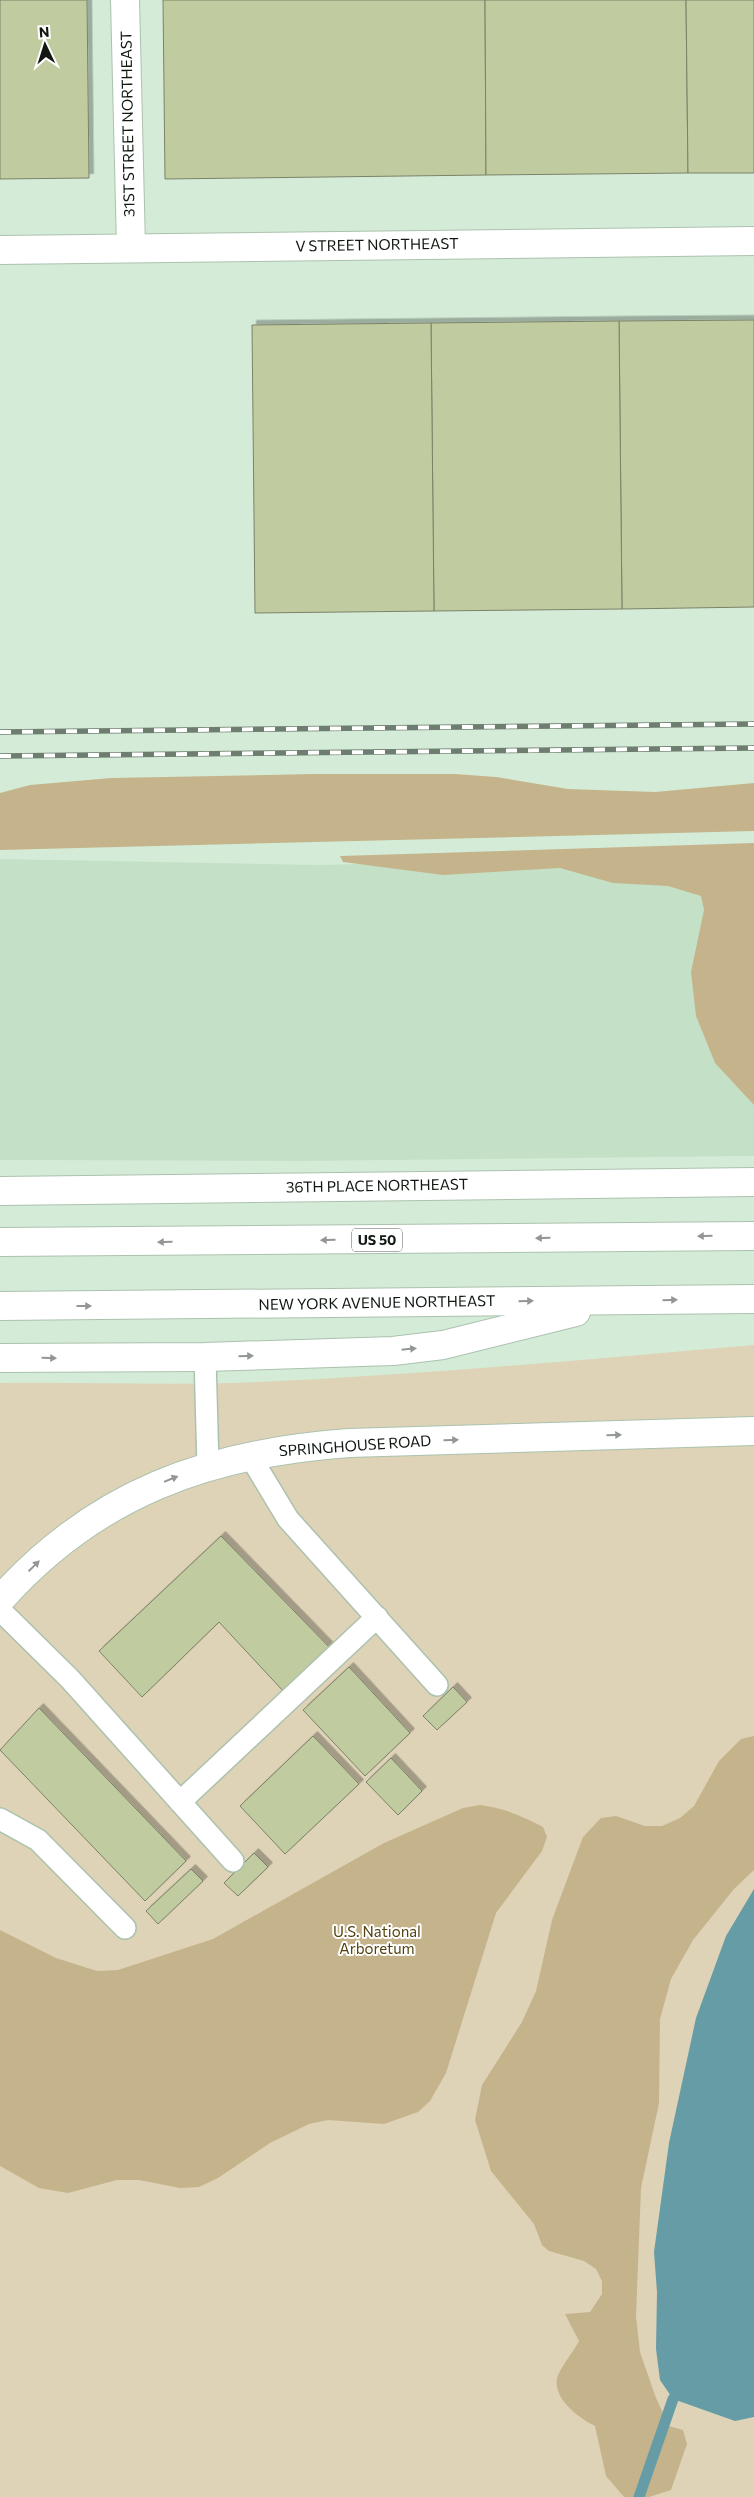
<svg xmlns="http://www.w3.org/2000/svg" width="754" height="2497" font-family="Commissioner,sans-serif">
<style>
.built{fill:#c4e1c8}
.green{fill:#ded3b7}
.forest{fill:#c5b48b}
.water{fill:#669ca6}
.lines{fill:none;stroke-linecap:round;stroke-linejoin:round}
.stream{stroke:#669ca6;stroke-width:11}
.building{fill:#c1cba0;stroke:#7c8269;filter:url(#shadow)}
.service-casing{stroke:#abc2ae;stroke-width:24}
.minor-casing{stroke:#abc2ae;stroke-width:30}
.tertiary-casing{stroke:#abc2ae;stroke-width:30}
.motorway-casing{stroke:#abc2ae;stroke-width:30}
.service{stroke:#fff;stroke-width:21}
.minor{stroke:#fff;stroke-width:28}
.tertiary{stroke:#fff;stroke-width:28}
.motorway{stroke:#fff;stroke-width:28}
.rail-casing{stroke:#6d7d6f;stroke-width:5.5}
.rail{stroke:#fff;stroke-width:4;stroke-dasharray:11;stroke-linecap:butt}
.oneway{fill:#939794}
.labels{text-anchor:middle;stroke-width:4;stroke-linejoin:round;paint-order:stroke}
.shield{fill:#fff;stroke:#585d58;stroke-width:1}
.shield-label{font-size:14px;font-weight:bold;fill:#101811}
.street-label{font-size:15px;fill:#101811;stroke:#fff}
.park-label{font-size:15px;fill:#54420e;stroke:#fff}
</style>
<defs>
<filter id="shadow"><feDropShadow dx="4.5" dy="-4.5" stdDeviation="0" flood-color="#0004"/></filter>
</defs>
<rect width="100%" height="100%" fill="#d4ecd7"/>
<polygon class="built" points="754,855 754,1156 296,1161 0,1160 0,859 318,865"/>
<path class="green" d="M754,1345V2497H0V1383C78,1382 157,1385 235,1383C409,1376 581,1360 754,1345Z"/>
<g class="forest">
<polygon points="314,774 455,774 496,777 568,789 655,792 754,783 754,831 0,850 0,793 30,785 111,778"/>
<polygon points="754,843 754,1105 715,1063 696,1016 691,972 704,910 701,896 668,886 613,883 560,868 443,875 343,862 340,856"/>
<path d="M754,1736V1870L734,1889L693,1940L671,1979L660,2019L659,2103L641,2188L636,2316L640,2352L656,2398L669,2426L683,2430L687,2444L671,2490L649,2497H624L606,2476L595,2426C580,2419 553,2399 557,2379C559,2369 574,2351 579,2341L565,2314L590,2312L602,2294V2281L596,2269L584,2261L549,2251L542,2245L534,2224L491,2171L475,2120L482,2085L522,2022L536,1991L552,1920L583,1837L601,1818L616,1816L645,1826H662L680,1818L694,1806L719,1761L741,1739Z"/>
<path d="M480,1805C503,1808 523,1816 543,1827L547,1837L542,1851L496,1913L446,2073L430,2101L418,2112L384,2124L328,2120L309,2124L270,2143L218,2178L199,2187L180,2188L139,2180H117L68,2193L39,2188L0,2166V1930L56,1958L97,1971L118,1970L213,1939L384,1843L463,1808Z"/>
</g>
<polygon class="water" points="754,1889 754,2417 735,2421 673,2399 660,2380 656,2349 657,2292 654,2252 669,2143 696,2018 726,1936"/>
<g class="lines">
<polyline class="stream" points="639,2497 673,2399"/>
</g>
<g class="building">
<polygon points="0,0 87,0 89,178 0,179"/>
<polygon points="163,0 485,0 486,175 165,179"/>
<polygon points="485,0 686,0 688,173 486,175"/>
<polygon points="686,0 754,0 754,173 688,173"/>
<polygon points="754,320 754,607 622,609 619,321"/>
<polygon points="619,321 622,609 434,611 431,323"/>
<polygon points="431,323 434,611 255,613 252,325"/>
<polygon points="221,1536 331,1649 285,1693 219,1622 142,1697 99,1651"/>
<polygon points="349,1667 410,1733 365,1776 303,1710"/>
<polygon points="453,1687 467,1702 437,1730 423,1716"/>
<polygon points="39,1708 186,1861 145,1901 0,1750"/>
<polygon points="313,1736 359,1784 285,1854 240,1806"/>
<polygon points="391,1758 422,1791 398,1815 366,1782"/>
<polygon points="254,1853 268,1867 238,1896 224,1883"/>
<polygon points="191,1869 203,1881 158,1924 146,1911"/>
</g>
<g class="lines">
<defs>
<g id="service">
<polyline points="205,1357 208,1467"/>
<polyline points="250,1456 288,1519 437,1685"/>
<polyline points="0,1610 70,1679 233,1861"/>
<polyline points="180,1802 377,1617"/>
<polyline points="0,1819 38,1840 125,1928"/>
</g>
<g id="minor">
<polyline points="125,0 131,247"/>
<polyline points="0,1191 754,1182"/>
<path d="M0,1600C95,1493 209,1453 349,1443L754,1431"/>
</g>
<polyline id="tertiary" points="0,250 754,241"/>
<g id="motorway">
<polyline points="0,1242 754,1236"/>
<polyline points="0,1306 754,1299"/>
<polyline points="0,1358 205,1357 393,1351 443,1345 576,1312"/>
</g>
</defs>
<use href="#service" class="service-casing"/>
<use href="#minor" class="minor-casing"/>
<use href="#tertiary" class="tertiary-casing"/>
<use href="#motorway" class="motorway-casing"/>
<use href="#service" class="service"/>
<use href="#minor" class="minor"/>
<use href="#tertiary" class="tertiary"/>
<use href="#motorway" class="motorway"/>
<defs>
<g id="rail">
<polyline points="0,732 754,724"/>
<polyline points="0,756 754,748"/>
</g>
</defs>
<use href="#rail" class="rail-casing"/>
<use href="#rail" class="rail"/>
</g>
<defs><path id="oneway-solid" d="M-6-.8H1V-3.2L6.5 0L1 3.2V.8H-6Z" transform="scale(1.25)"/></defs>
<g class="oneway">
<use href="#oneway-solid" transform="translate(705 1236) rotate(179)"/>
<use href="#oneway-solid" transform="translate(543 1238) rotate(179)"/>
<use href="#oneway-solid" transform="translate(328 1240) rotate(179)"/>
<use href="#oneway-solid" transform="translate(165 1242) rotate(179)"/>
<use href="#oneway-solid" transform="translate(670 1300) rotate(-1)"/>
<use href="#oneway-solid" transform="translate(526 1301) rotate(-1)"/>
<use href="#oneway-solid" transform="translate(84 1306)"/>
<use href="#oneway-solid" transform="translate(409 1349) rotate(-6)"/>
<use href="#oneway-solid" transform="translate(246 1356) rotate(-1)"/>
<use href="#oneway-solid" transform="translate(49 1358) rotate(1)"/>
<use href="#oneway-solid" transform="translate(614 1435) rotate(-2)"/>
<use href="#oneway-solid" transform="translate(451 1440) rotate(-2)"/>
<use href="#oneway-solid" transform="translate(171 1479) rotate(-22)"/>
<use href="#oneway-solid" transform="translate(34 1566) rotate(-44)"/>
</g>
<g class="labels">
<rect class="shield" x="352" y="1228.5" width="50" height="23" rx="4"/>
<g class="shield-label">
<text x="377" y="1245">US 50</text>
</g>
<g class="street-label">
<text transform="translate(128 124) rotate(-91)" y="5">31ST STREET NORTHEAST</text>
<text transform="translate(377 245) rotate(-1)" y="5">V STREET NORTHEAST</text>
<text transform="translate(377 1186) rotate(-1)" y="5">36TH PLACE NORTHEAST</text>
<text transform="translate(377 1303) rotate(-1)" y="5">NEW YORK AVENUE NORTHEAST</text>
<text transform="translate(355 1446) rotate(-4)" y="5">SPRINGHOUSE ROAD</text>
</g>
<g class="park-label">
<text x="377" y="1937">U.S. National<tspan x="377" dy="17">Arboretum</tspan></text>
</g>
</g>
<g transform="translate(45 45) rotate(356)" stroke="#ffffff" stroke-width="4" paint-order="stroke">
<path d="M0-4L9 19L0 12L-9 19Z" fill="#101811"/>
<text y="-8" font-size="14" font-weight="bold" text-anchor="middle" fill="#101811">N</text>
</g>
</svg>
